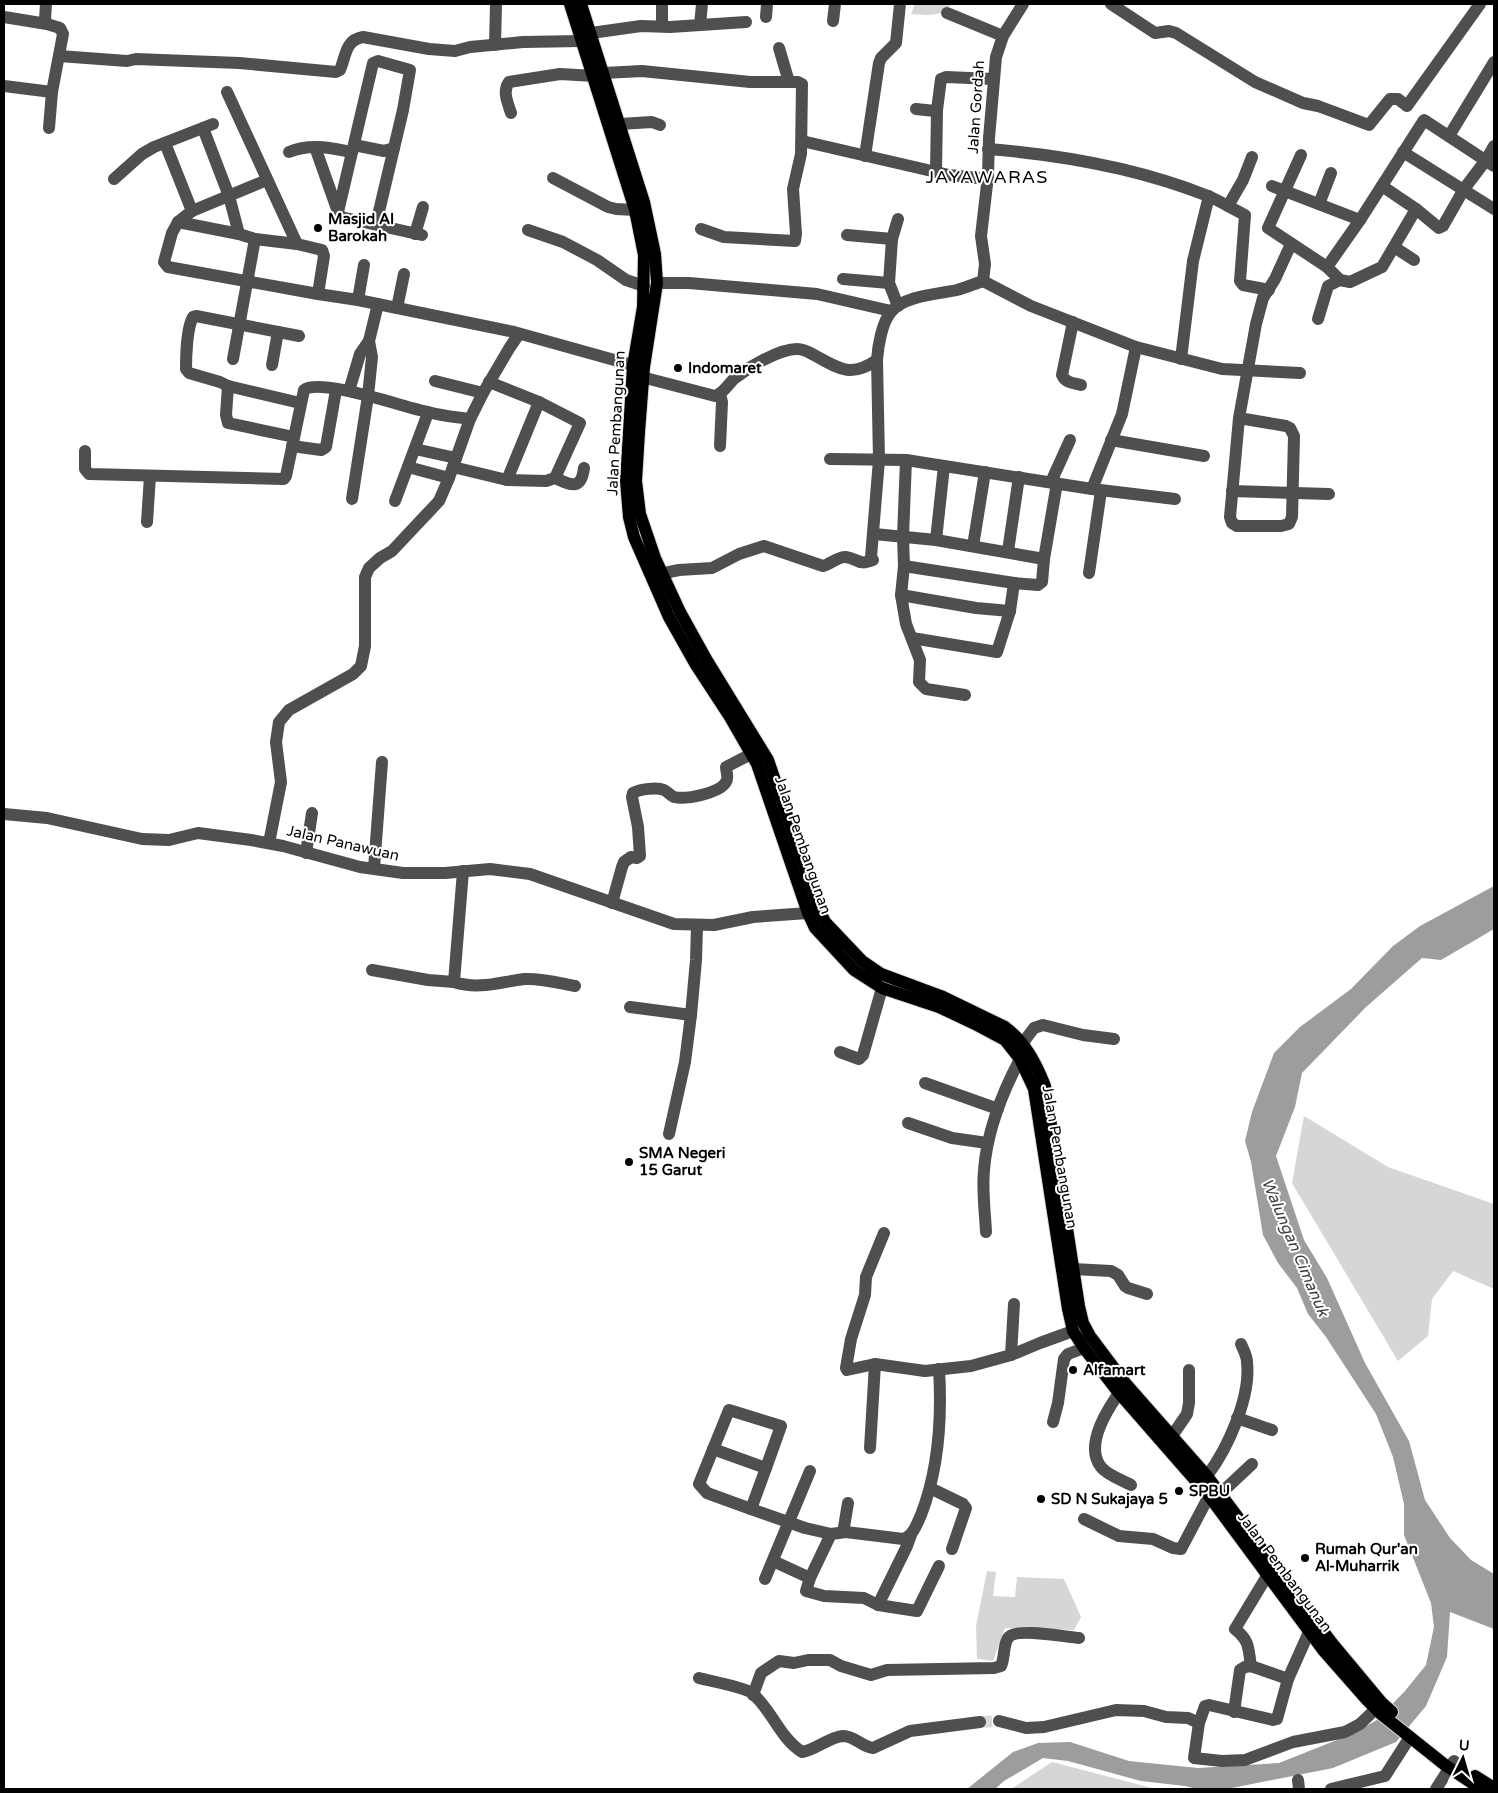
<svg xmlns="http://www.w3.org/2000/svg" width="1498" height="1793" font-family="'Varela Round',sans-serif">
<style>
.green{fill:#d6d6d6}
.water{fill:#9d9d9d}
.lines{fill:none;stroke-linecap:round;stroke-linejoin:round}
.minor-tunnel{stroke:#d9d9d9;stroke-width:12;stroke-dasharray:12 6;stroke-linecap:butt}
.major-casing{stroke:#dbdbdb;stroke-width:14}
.minor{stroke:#4f4f4f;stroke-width:12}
.major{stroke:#000;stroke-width:12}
.poi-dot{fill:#000;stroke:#fff;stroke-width:2}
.labels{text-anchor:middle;stroke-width:4;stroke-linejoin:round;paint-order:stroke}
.street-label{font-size:15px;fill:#000;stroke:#fff}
.poi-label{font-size:15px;font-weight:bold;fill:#000;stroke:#fff;text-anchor:start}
.water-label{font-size:16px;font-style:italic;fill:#3e3e3e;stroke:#fff}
.quarter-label{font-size:18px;letter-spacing:1px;fill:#000;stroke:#fff}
</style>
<rect width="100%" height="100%" fill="#fff"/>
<g class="green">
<path d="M915,4H951C943,18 925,15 911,14Z"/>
<polygon points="1304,1116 1388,1167 1494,1204 1494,1289 1453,1271 1432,1299 1428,1336 1398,1361 1292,1183"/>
<polygon points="987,1571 996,1572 993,1596 1015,1597 1017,1577 1064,1579 1081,1617 1074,1630 1005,1628 993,1661 977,1659 976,1626"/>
<polygon points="1052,1762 1156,1789 1011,1789"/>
</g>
<polygon class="water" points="1494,886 1494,929 1441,960 1422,958 1366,1007 1302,1073 1295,1107 1276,1156 1304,1240 1327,1278 1365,1363 1409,1441 1425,1500 1450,1538 1471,1560 1494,1574 1494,1629 1450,1612 1447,1657 1426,1706 1396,1742 1333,1768 1227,1789 1197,1789 1185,1786 1141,1781 1068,1761 1043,1758 1004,1781 995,1789 967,1789 1013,1752 1038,1743 1070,1742 1129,1761 1198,1768 1279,1763 1352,1734 1377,1720 1405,1691 1426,1665 1434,1627 1431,1603 1404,1535 1404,1504 1393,1457 1376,1414 1326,1337 1308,1314 1297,1288 1278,1263 1263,1235 1251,1162 1245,1141 1252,1112 1274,1053 1300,1027 1351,989 1393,946 1420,926"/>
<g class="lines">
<polyline class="minor-tunnel" points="980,1722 999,1721"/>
<defs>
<g id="major">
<polyline points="570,4 635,210 644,255 643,307 633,366 626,481 629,517 634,537 669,617 696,665 730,717 757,764 808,913 815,928 854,970 882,988 939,1007 975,1024 1005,1040 1020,1059 1034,1089 1068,1309 1073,1331 1084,1348 1119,1393 1209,1496 1323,1650 1367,1700 1381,1714 1445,1765 1481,1789"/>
<path d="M581,4L644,202L655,254L657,283L644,367L639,432L636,481L640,514L655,558L680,612L706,659L768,760L819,909L825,922L862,961L881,974L943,997L1005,1027C1025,1042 1036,1063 1045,1086L1079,1306L1083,1323L1090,1336L1126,1384L1207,1476L1332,1643L1382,1703L1392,1712"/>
<polyline points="1475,1776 1494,1788"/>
</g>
</defs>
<use href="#major" class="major-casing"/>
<g class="minor">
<polyline points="46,4 45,19 47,24 60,28 63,34 52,92 49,128"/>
<polyline points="662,4 662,26"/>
<polyline points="1111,4 1155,33 1169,31 1176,33 1255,82 1303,103 1318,106 1369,125 1390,99 1398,99 1407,106 1480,4"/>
<polyline points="947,13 1003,36"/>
<polyline points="4,17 47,24"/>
<polyline points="766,17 767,4"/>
<polyline points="833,21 835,4"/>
<polyline points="700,25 702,4"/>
<polyline points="591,33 641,26 670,27 746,22"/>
<polyline points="495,45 496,4"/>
<polyline points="779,48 789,82"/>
<path d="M59,56L127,61L136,59L239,63L336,72L340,70C346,56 345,40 363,37L429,49L455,51L470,47L523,42L582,41"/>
<polyline points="604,73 642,71 750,82 798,82 802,84 801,154 793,189 796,234 795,241 724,237 701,229"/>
<polyline points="4,86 52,92"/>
<polyline points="227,92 297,244"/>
<polyline points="916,109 935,111 937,110 941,79 946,77 994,79"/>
<path d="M511,113C508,103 502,92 509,82L560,74L594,76"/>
<polyline points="620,124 652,122 660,125"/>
<polyline points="203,128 229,196 239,234"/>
<polyline points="1449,136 1494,62"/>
<polyline points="802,141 949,175 987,179"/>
<polyline points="165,143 192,211"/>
<polyline points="354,145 384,151 394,148 403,110 410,70 378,61 373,63 338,212 341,217 422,235"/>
<polyline points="315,147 338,212"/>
<path d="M988,149C1063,155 1138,168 1208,196C1220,201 1233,209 1245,215L1240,281L1243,285L1269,290"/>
<path d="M289,152C311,143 330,148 352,152"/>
<polyline points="1403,152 1494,209"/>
<polyline points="1301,155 1268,228 1327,267 1340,280 1350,282 1382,267 1416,209"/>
<polyline points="865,156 879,63 881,58 896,43 900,4"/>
<polyline points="936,172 937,110"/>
<polyline points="553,178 608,207 616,209 635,210"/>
<polyline points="114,179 142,154 154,147 213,124"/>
<polyline points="1272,186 1360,220"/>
<polyline points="1382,186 1416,209 1439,228 1443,226 1464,189 1486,160 1494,146"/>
<polyline points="1319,204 1331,173"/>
<polyline points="1228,206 1243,180 1252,157"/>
<polyline points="898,219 892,239 889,283 898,306"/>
<polyline points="178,222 192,211 267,180"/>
<polyline points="376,224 394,148"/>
<polyline points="528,230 563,242 597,260 626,280 644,286"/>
<polyline points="415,234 423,207"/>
<polyline points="847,235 892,239"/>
<polyline points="1394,247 1414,260"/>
<polyline points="1327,267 1360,220 1424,120 1494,166"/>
<polyline points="843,279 889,283"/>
<polyline points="983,281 1031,306 1136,347 1222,369 1300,373"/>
<polyline points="657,283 689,283 817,294 891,311"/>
<polyline points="318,294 324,256 322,250 297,244 255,239 239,234 178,222 172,233 164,262 168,267 318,294 358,300 514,332 643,368"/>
<polyline points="358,300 364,265"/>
<polyline points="397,308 404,274"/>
<polyline points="1318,319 1328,286 1340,280"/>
<path d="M1073,322L1062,375C1065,383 1074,383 1081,385"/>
<path d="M299,336L196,316L193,317C187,327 186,357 186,369L189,373L220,382L228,386L300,403"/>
<polyline points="233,359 255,239"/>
<polyline points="1181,359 1193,261 1209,196"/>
<polyline points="272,365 278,332"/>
<path d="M634,375L715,396C724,393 728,384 735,378C749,367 779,349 797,349C803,349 809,352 814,355C839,369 851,378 877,360C878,346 882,322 891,312C903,296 938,294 957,290C965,288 974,284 983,281L985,264L981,236L988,176L989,138L996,57L1003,36L1023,4"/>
<polyline points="435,381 483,393"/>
<polyline points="489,382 539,402 580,423 555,478"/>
<polyline points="228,386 226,415 228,423 294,437"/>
<polyline points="349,391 360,354 369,341 378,304"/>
<polyline points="720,394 722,402 720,446"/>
<polyline points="1239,418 1286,426 1290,428 1294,436 1292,517 1289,524 1281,526 1237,526 1232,523 1230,517 1239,418 1256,324 1263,298 1275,279 1291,244"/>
<polyline points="1111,440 1204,456"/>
<polyline points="292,446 321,450 326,447 336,390"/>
<polyline points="415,449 456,458"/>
<path d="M85,451V469L89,474L284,479L286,476L304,390C319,377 406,408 428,412C442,416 456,417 470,419"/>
<polyline points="830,459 906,460 1092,489 1122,414 1136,347"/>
<polyline points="906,460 903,537 904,566 901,595 906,624 920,660 919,682 926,689 965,695"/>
<polyline points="408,467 449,478"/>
<polyline points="453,467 507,480 539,402"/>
<path d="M507,480L546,481L555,478C571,485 581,491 584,468"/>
<polyline points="1051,482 1070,440"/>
<polyline points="1092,489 1175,499"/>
<polyline points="1232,491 1329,494"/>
<polyline points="352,499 368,396 372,357 369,341"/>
<polyline points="395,501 428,413"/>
<polyline points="147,522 150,476"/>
<polyline points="874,534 936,540 1044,559"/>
<polyline points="936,540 944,466"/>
<polyline points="973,546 985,472"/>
<polyline points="1008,551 1019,477"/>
<polyline points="904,566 1014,583 1010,611 997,652 912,638"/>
<polyline points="1089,573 1101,491"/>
<path d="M664,577L669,572L679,570L712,568L739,554L764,546L823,566C830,564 839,556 846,557C859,559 858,566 873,560L871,557L879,460L877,360"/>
<polyline points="1014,583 1038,585 1042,582 1044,559 1057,483"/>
<polyline points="901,595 976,608 1010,611"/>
<polyline points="4,814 47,818 142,839 169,840 198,833 251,840 283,846 360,867 403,873 445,873 490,869 530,874 674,924 714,925 753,917 808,913 816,910"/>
<polyline points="269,843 281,782 276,742 279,722 289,710 353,674 361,666 365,646 365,577 369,568 380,558 392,551 439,501 449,478 470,419 483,393 510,347 519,334"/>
<polyline points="306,853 312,813"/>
<polyline points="374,868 382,762"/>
<path d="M463,871L454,982C479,990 500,982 524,979C541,978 559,983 575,986"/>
<path d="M612,903L622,867L624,862L631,857L637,858L640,856L638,827L632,797L633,793C640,789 657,787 664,790C668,792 671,796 674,797C686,800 720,793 726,782C729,778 726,771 726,767L751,754"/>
<polyline points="372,970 428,980 454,982"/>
<polyline points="630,1007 691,1015 696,960 697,926"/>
<polyline points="1022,1044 1034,1028 1043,1025 1083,1035 1114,1039"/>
<polyline points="840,1052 859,1059 863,1055 882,988"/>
<polyline points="925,1083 998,1109"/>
<polyline points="908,1123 952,1138 987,1143"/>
<polyline points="669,1134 685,1062 691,1015"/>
<path d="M986,1232C985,1212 982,1190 984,1170C987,1131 1002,1093 1020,1059"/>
<polyline points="884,1233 866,1277 865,1295 851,1339 846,1368 847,1370 875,1364 925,1371 971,1366 1011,1355 1040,1343 1073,1331"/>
<polyline points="1073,1269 1111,1271 1118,1275 1125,1286 1128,1288 1147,1294"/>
<polyline points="1011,1355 1014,1304"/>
<path d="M1124,1386C1110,1405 1083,1444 1101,1467C1107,1475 1122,1480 1131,1485"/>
<polyline points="1237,1418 1272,1430"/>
<polyline points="1053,1422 1058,1403 1064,1359 1068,1354 1084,1348"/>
<polyline points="1172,1436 1187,1414 1189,1403 1189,1370"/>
<polyline points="870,1448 875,1364"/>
<polyline points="713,1449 766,1468 751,1509 805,1528 831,1534 846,1532"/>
<path d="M1207,1476C1228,1448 1251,1397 1247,1362C1247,1356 1243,1349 1241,1344"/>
<polyline points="930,1488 963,1504 966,1508 952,1549"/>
<polyline points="1220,1494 1252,1464"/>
<path d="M848,1503L844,1527L846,1532L903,1539C913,1536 917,1524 921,1515C939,1469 942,1418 939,1369"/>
<polyline points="751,1509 707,1493 699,1484 729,1410 781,1426 766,1468"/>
<polyline points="1084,1519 1119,1536 1153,1539 1173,1548 1181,1549 1209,1496 1217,1489"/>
<polyline points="773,1561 810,1578 831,1534"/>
<path d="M1267,1576L1235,1629C1250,1641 1248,1648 1251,1666L1288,1679L1309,1632"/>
<polyline points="810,1578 806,1591 824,1596 864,1598 878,1605 907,1546 911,1535"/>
<polyline points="765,1579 810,1471"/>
<polyline points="878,1605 917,1611 939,1566"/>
<path d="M699,1678C710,1681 744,1687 752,1693C772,1710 779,1737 802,1752C816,1750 829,1737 843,1736C855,1736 862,1747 873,1748L910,1731L980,1722"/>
<polyline points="1288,1679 1277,1719 1273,1720 1209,1705 1205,1706 1199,1723 1194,1758 1222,1761 1245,1760 1293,1742 1345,1732 1360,1724 1382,1703"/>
<path d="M753,1695L761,1673L779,1661L794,1663L808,1660H830L841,1666L871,1675L887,1670L994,1668L1001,1666C1005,1658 1003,1645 1008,1638C1015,1627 1065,1637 1079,1638"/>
<polyline points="1234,1712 1240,1670 1245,1667 1251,1666"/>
<polyline points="999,1721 1026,1728 1044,1727 1116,1710 1144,1711 1166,1717 1188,1718 1199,1723"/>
<polyline points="1298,1780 1299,1789"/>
<polyline points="1331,1789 1385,1776 1410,1737"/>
<polyline points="1436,1789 1454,1761"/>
</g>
<use href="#major" class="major"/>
</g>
<g class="poi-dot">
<circle cx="318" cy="228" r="5"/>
<circle cx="678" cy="368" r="5"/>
<circle cx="629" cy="1162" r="5"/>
<circle cx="1073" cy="1370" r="5"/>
<circle cx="1179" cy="1491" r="5"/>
<circle cx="1041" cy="1499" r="5"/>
<circle cx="1305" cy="1558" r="5"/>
</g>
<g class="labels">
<g class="street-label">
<text transform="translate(976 107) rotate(-86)" y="5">Jalan Gordah</text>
<text transform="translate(616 423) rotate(-87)" y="5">Jalan Pembangunan</text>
<text transform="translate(343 843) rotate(13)" y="5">Jalan Panawuan</text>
<text transform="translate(803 845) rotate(71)" y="5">Jalan Pembangunan</text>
<text transform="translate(1060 1157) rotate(80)" y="5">Jalan Pembangunan</text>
<text transform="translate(1285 1572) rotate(53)" y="5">Jalan Pembangunan</text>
</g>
<g class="poi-label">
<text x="328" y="224">Masjid Al<tspan x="328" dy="17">Barokah</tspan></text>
<text x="688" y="373">Indomaret</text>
<text x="639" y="1158">SMA Negeri<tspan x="639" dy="17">15 Garut</tspan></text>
<text x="1083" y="1375">Alfamart</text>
<text x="1189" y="1496">SPBU</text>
<text x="1051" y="1504">SD N Sukajaya 5</text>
<text x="1315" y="1554">Rumah Qur'an<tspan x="1315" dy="17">Al-Muharrik</tspan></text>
</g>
<g class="water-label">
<text transform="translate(1296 1247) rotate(67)" y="6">Walungan Cimanuk</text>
</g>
<g class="quarter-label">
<text x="987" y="183">JAYAWARAS</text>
</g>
</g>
<rect width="1498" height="1793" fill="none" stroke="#000000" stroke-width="10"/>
<g transform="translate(1463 1758) rotate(5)" stroke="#ffffff" stroke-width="4" paint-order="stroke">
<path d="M0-4L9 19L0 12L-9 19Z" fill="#000000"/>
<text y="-8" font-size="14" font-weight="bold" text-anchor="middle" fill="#000000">U</text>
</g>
</svg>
